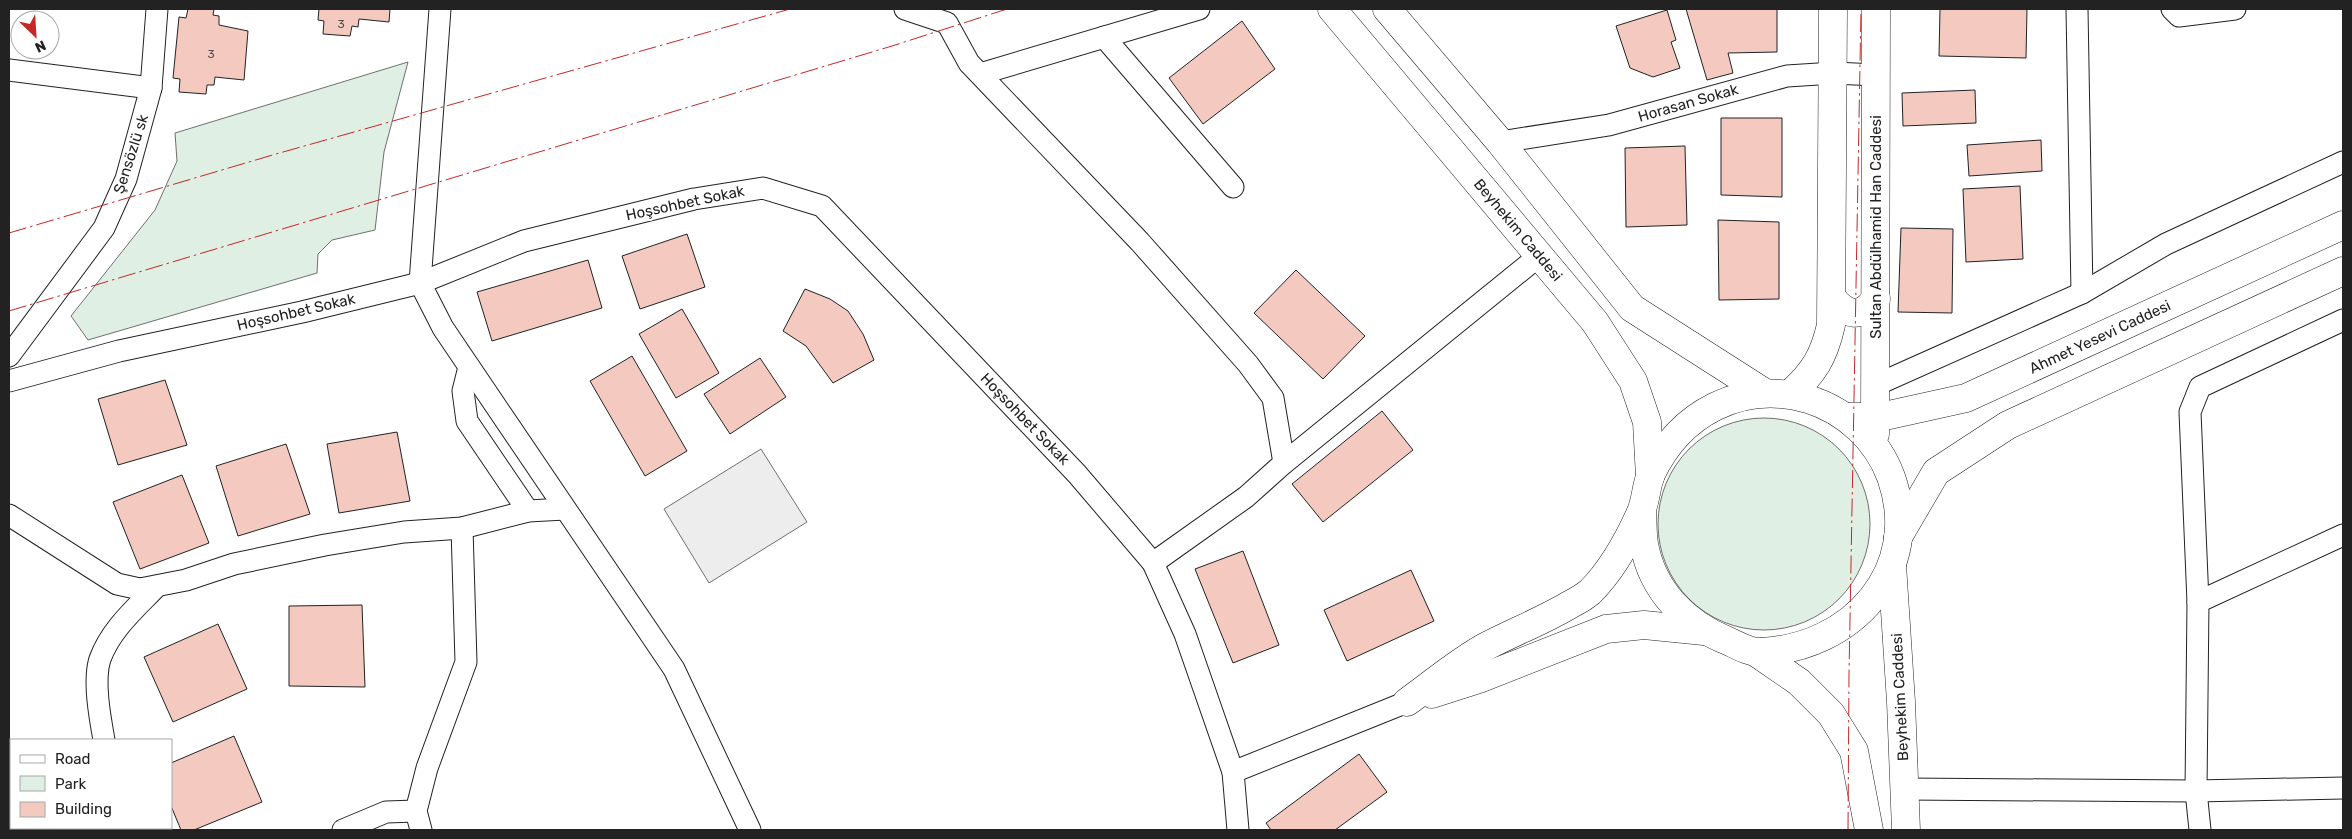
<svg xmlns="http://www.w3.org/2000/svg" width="2352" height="839" font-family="Rubik,sans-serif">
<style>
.green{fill:#e0efe3;stroke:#6f6f6f}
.parking{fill:#ededed;stroke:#6f6f6f}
.building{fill:#f3c9c0;stroke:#222}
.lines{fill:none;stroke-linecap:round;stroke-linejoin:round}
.minor-casing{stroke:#222;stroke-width:23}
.major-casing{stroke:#222;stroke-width:29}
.minor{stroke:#fff;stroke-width:21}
.major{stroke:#fff;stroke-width:28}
.power{stroke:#c62828;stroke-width:1;stroke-dasharray:18 4 2.5 4;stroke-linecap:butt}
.labels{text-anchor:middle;stroke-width:4;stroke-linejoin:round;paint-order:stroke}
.number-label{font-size:12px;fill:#564c4a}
.street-label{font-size:15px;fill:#222;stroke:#fff}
</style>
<rect width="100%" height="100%" fill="#fff"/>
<g class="green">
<polygon points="408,62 384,152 375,230 332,240 318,254 317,273 88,340 71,316 155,210 177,161 175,133"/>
<circle cx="1764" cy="524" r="106"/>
</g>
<polygon class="parking" points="761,449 807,522 709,583 664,509"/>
<g class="building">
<polygon points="188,9 214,9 213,15 219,16 219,25 248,31 244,80 215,77 214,85 207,85 206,94 179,92 180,79 173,78 179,17 186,18"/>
<polygon points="319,9 390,9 389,22 359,19 358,27 352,26 350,36 323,34 324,21 318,20"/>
<polygon points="1686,9 1777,9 1777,52 1728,53 1733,73 1707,80"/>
<polygon points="1940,9 2027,9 2026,58 1939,56"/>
<polygon points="1667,10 1676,40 1671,42 1680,68 1653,77 1630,68 1616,26"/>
<polygon points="1242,21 1275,69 1203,124 1169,78"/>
<polygon points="1975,90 1976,123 1903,126 1902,93"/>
<polygon points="1721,118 1782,118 1782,197 1721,195"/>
<polygon points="2041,140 2042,171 1969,176 1967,145"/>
<polygon points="1685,146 1687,225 1626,227 1625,148"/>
<polygon points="2020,186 2023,259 1966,262 1963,189"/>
<polygon points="1718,220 1779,222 1779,299 1719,300"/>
<polygon points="1901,228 1953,229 1952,313 1898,312"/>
<polygon points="687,234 705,287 640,309 622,256"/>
<polygon points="588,260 602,308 492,341 477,292"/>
<polygon points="1296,270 1365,336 1323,379 1254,313"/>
<polygon points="805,289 830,299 848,311 863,334 874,360 833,383 806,346 783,331"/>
<polygon points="682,309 719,373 676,398 639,334"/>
<polygon points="632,356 687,451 645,476 590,381"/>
<polygon points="760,358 786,397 730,434 704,394"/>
<polygon points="165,380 187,445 118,465 98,399"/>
<polygon points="1382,411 1413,450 1323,522 1292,484"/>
<polygon points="397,432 410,501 339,513 327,444"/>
<polygon points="286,444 310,514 238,536 216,466"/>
<polygon points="182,475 209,543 140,569 113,502"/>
<polygon points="1243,551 1279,645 1233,663 1195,569"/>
<polygon points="1411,570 1434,621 1347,661 1324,610"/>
<polygon points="362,605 365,687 289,686 289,606"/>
<polygon points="218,624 247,689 173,722 144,657"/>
<polygon points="234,736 262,802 194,830 181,830 171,806 171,763"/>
<polygon points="1359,754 1387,792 1335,830 1271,830 1266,823"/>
</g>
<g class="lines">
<defs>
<g id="minor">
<polyline points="440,9 420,283 443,328 674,669 750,830"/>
<polyline points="905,9 947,23 969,63 1140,242 1248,364 1273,398 1284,463 1246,497 1153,563"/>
<polyline points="2077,9 2082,293"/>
<polyline points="2172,9 2179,16 2235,9"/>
<polyline points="1104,37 1233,187"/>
<polyline points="9,70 151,88"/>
<polyline points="980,74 1199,9"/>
<polyline points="1500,142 1609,125 1787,76 1834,73 1876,75"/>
<polyline points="9,356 104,228 126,179 151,88 157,9"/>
<polyline points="469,367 463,391 467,421 528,511"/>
<polyline points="9,381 119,351 302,312 420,283 524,241 694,199 763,188 822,206 1077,474 1153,563 1185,634 1233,772 1238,830"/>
<polyline points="1876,385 2082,293 2166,244 2343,162"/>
<polyline points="1284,463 1539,256"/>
<polyline points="9,515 117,584 140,589 186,580 234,564 325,545 404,532 462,528 528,511 565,509"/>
<polyline points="2198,602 2343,535"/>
<path d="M104,740C100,718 93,680 100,659C111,629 136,608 157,586"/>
<polyline points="1233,772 1407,702"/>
<polyline points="1905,789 2196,791 2343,788"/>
<polyline points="140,828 141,830"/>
<polyline points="343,830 386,812 416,811"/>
<polyline points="421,830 416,811 427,768 466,662 462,528"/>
<polyline points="2200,830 2196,791 2198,602 2190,412 2200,387 2343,320"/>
</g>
<g id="major">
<polyline points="1332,9 1595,322 1633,381 1647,422 1650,477"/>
<polyline points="1387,9 1500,142 1632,308 1765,393"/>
<path d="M1832,298C1847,316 1860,319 1876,299"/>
<path d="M1790,394C1814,373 1824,356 1831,325L1833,9"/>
<polyline points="1847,417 1880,417 1966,398 2343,225"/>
<polyline points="1875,434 1876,9"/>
<polyline points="1898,537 1936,472 2008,425 2343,271"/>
<polyline points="1892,565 1901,702 1906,830"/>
<polyline points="1757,653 1799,682 1831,714 1854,751 1869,830"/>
<polyline points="1432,694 1479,679 1606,629 1644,625 1704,631"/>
<path d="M1407,702C1432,684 1458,662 1485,647C1513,632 1543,621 1571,604C1577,601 1584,597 1590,592C1611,571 1629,539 1641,512C1646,500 1646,486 1651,474C1680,413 1741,380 1808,399C1846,411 1877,439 1891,477C1924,570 1852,649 1759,652C1749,652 1737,645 1728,641C1685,624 1652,590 1644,544C1642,533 1643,521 1642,510"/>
</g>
</defs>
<use href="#minor" class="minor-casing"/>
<use href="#major" class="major-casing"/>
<use href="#minor" class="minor"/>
<use href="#major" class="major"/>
<g class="power">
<polyline points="9,233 276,154 790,9"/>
<polyline points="9,311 892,46 1007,9"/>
<polyline points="1848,830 1849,675 1861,9"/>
</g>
</g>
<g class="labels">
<g class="number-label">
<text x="341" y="28">3</text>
<text x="211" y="58">3</text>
</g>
<g class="street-label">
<text transform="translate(1688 103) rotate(-16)" y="5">Horasan Sokak</text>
<text transform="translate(131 154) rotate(-72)" y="5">Şensözlü sk</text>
<text transform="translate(685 203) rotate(-12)" y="5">Hoşsohbet Sokak</text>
<text transform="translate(1876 227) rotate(-90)" y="5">Sultan Abdülhamid Han Caddesi</text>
<text transform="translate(1518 230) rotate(50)" y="5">Beyhekim Caddesi</text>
<text transform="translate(296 312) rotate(-13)" y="5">Hoşsohbet Sokak</text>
<text transform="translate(2100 337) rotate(-25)" y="5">Ahmet Yesevi Caddesi</text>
<text transform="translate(1025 419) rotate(46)" y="5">Hoşsohbet Sokak</text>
<text transform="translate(1900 697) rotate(-93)" y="5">Beyhekim Caddesi</text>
</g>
</g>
<rect width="2352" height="839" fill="none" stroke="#222222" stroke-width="20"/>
<rect x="10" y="739" width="162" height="90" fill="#ffffff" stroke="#a7a7a7"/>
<rect x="20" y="755" width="25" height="8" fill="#ffffff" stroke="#a7a7a7"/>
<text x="55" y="764" font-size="15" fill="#222222">Road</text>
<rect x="20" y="776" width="25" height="15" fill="#e0efe3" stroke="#a7a7a7"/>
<text x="55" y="789" font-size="15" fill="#222222">Park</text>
<rect x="20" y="802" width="25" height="15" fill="#f3c9c0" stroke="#a7a7a7"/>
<text x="55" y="814" font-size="15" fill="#222222">Building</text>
<g transform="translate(35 35) rotate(155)"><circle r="24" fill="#ffffff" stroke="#a7a7a7"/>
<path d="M0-4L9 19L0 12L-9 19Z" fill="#c62828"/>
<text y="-8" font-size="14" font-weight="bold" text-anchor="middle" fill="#222222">N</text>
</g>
</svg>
